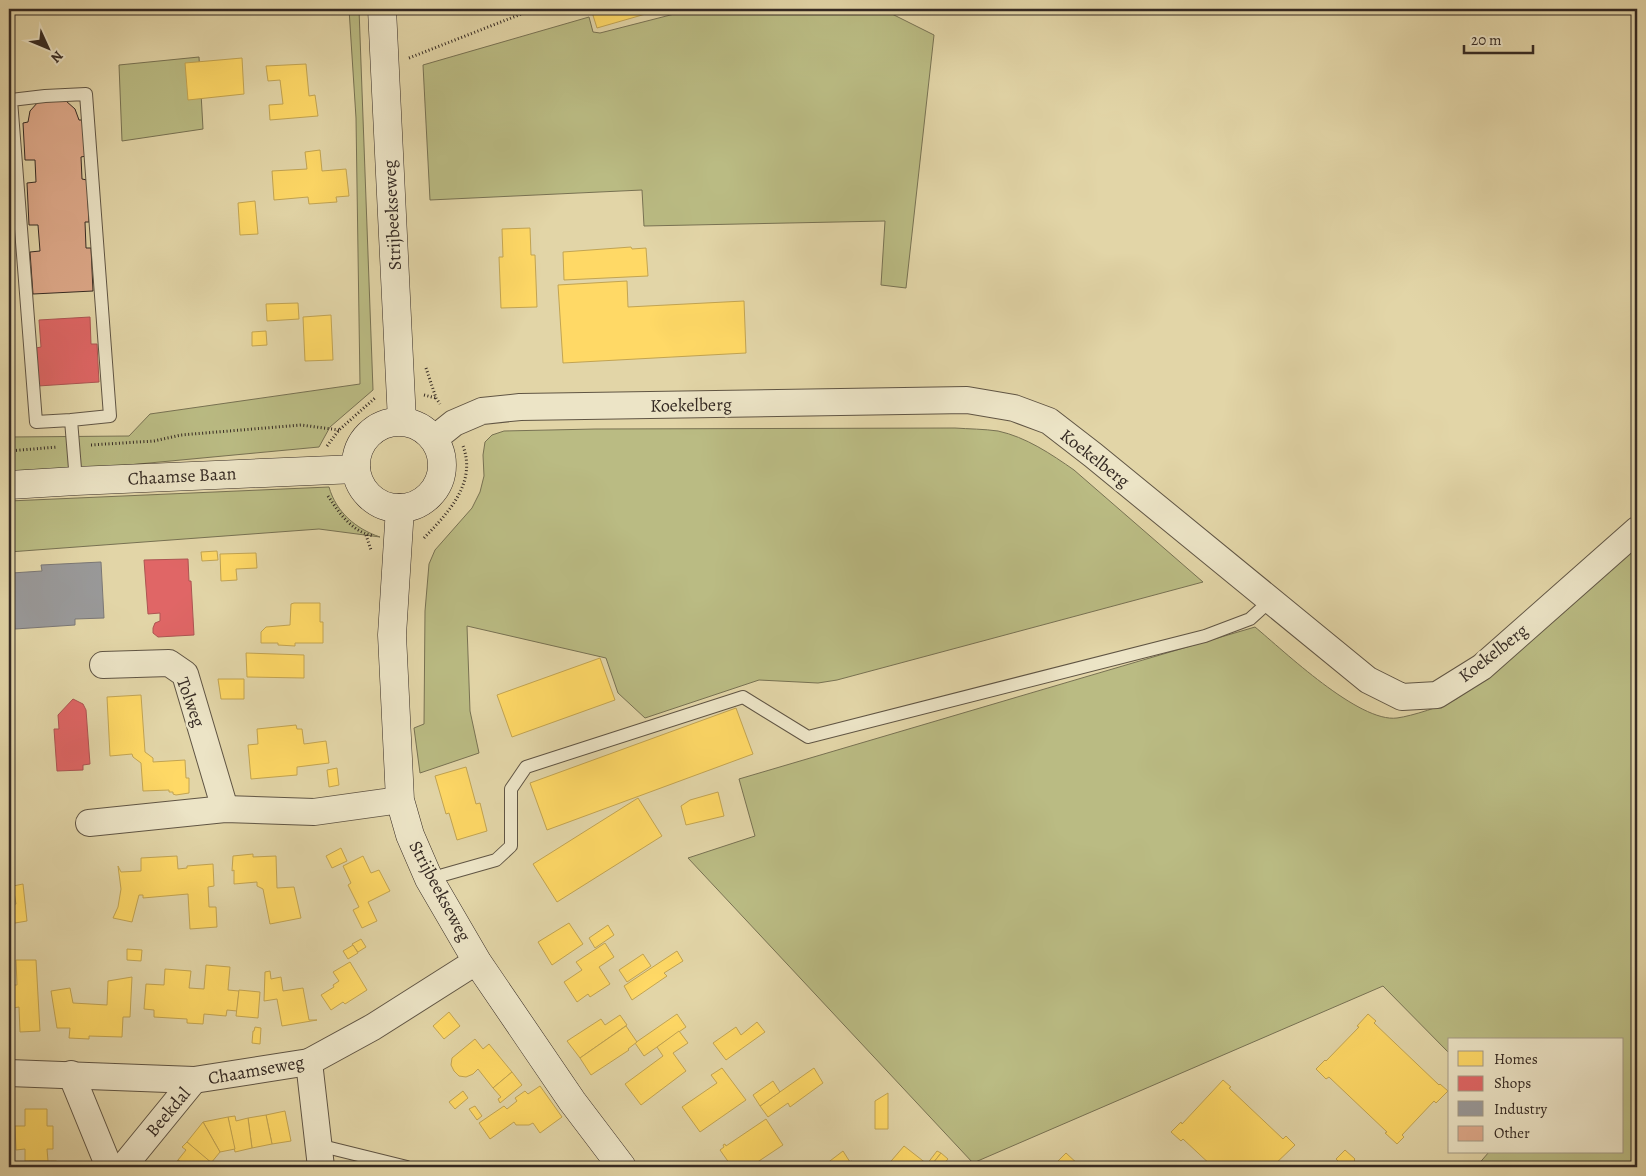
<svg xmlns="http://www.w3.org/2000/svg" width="1646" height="1176" font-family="Alegreya,serif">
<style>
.green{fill:#babb83;stroke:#787253}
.homes{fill:#ffd966;stroke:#c2a452}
.shops{fill:#e06666;stroke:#ad5452}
.industry{fill:#999;stroke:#7b7876}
.building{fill:#dea98a;stroke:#352a23}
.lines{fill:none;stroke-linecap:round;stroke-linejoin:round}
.lane-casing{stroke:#605544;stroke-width:14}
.street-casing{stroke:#605544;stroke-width:28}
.secondary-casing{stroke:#352a23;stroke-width:29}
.path{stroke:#352a23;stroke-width:3;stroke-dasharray:1 2.5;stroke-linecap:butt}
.lane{stroke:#ece4c6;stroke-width:12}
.street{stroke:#ece4c6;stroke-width:26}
.secondary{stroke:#ece4c6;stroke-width:28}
.labels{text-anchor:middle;stroke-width:5;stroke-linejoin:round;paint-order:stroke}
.street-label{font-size:18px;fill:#352a23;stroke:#ece4c6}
</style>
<rect width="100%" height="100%" fill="#e2d5a7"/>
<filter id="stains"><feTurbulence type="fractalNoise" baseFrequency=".004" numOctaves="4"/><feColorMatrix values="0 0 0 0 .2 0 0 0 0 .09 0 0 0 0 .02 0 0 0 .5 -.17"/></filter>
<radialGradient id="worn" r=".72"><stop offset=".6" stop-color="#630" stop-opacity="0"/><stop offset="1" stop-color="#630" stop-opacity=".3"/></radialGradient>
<g class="green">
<polygon points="349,9 359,9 373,390 330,427 319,447 96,468 9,473 9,437 129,436 150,414 360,384 356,118"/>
<polygon points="687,9 882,9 934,35 906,288 881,285 885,221 644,226 642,190 430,200 423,65 589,17 593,32 600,33 686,11"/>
<polygon points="199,57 203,129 122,141 119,65"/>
<path d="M955,428C969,429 984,429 998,431C1026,437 1051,454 1074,470L1203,582L837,680L818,683L759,680L645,718L618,693L606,658L467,626L470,711L479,753L420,773L414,728L424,724L425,611L429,564L435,550L472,508L480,492L484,476L483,455L485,442L492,435L504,431L595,429Z"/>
<path d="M329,487C336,512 356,529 380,537L319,529L9,552V501Z"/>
<path d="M1637,542V1167H1476L1489,1152H1622V1040H1450V1054L1383,986L973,1163L688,858L755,836L739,779L1255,627C1284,651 1359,723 1397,718C1412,716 1443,706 1456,699C1464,694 1472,687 1480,681Z"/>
</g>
<g class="homes">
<polygon points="591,9 663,9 597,28"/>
<polygon points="242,58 244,94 188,100 185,63"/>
<polygon points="306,64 309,96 315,95 318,116 270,120 269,105 283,104 280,80 268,81 266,66"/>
<polygon points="320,150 322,171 346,169 349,196 336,197 337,202 309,204 308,197 274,200 272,171 307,169 305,152"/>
<polygon points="255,201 258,234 240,235 238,203"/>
<polygon points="530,228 531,255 535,255 537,307 501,308 499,257 503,257 502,229"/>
<polygon points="631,247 632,249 646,248 648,276 564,280 563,252"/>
<polygon points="627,281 628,307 744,301 746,353 563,363 558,285"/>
<polygon points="298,303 299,319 267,321 266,304"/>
<polygon points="331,315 333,360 305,361 303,317"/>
<polygon points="266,331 267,345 252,346 252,332"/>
<polygon points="217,551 218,560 202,561 201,552"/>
<polygon points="256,553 257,568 236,569 237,580 221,581 220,554"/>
<polygon points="294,603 320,603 320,622 323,622 323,643 295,643 295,646 278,645 278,643 261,643 261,632 266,627 290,625 291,604"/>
<polygon points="246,653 304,655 304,678 247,677"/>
<polygon points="600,658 615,700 512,737 497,695"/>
<polygon points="218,679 244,679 244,699 221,699"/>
<polygon points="141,695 145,752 153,758 153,762 185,760 186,778 189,778 189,793 176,795 173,794 173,792 169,792 169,790 143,791 141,763 133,757 132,754 110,756 107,697"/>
<polygon points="736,708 753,754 547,830 530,783"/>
<polygon points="296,725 297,729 302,729 304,744 326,741 329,763 297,767 297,775 251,779 248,745 258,744 257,729"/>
<polygon points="466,767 476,804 480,803 487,831 457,840 449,813 446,814 435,776"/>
<polygon points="337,768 339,785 329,787 327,770"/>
<polygon points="718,792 724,816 686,825 681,806 690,800"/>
<polygon points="638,798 662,836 557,902 533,864"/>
<polygon points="341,848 347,861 332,868 326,856"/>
<polygon points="253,854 253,857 276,856 277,888 294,887 301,918 270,924 263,889 257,886 257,882 234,884 234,870 232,871 233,856"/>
<polygon points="177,856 178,869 187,868 187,866 213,864 214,886 208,887 209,907 216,907 217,927 190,929 188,894 143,898 143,895 139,895 132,922 113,918 118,907 121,889 118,866 121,872 141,871 141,858"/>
<polygon points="363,856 371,873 379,870 390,891 368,902 377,921 362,928 353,910 359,907 348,885 351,883 343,866"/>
<polygon points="23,884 27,921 9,924 9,905 16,904 13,886"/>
<polygon points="569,923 583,944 552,965 538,942"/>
<polygon points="608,925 614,935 595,948 589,938"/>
<polygon points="361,939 366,947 358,952 352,944"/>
<polygon points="605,943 614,957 599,967 610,984 590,997 588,994 577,1002 564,982 582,970 576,962"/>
<polygon points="353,945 358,953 348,959 343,951"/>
<polygon points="127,949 142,950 141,961 127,960"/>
<polygon points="677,951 683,961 664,973 667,976 632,1000 624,986"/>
<polygon points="643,954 651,966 627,982 619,970"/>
<polygon points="16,960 36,960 40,1031 20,1032 19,1007 13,1008 9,1001 9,985 17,985"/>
<polygon points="350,962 367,990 345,1004 343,1002 331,1010 321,995 334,987 333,985 339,981 333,972"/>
<polygon points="206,965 230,967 228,990 239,991 237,1011 227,1010 226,1016 204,1014 203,1024 187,1023 187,1019 154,1017 154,1010 144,1009 146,984 164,985 165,969 191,971 189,988 204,989"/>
<polygon points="270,971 271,979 281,977 283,991 303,988 309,1020 317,1020 282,1026 277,999 264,1001 265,972"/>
<polygon points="132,977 130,1017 123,1017 122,1037 89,1036 89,1039 69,1038 70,1028 57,1028 51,991 70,988 73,1003 107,1005 108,981"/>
<polygon points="239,990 260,992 258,1018 236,1016"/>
<polygon points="449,1012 460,1026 444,1039 433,1026"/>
<polygon points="677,1014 686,1027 644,1056 635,1043"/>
<polygon points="1368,1014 1376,1021 1374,1023 1439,1085 1440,1084 1448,1091 1436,1103 1434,1101 1402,1135 1404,1137 1397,1144 1385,1133 1387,1132 1329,1077 1326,1079 1316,1069 1325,1060 1326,1061 1359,1027 1357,1026"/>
<polygon points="620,1015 627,1025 580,1058 567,1041 601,1019 605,1025"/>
<polygon points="757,1022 765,1032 726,1060 713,1043 736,1027 741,1035"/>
<polygon points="626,1026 637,1042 628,1049 629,1050 591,1075 580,1058"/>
<polygon points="255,1027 261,1028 260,1044 252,1043 253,1031 254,1031"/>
<polygon points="679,1031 688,1043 673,1053 686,1071 641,1105 625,1084 663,1056 657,1047"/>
<polygon points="475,1039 483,1049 489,1044 512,1072 493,1088 478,1069 473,1074 466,1077 459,1076 454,1071 451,1065 452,1058"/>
<polygon points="722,1068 746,1100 700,1132 682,1107 717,1083 711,1075"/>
<polygon points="814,1068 823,1083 790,1107 788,1103 768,1117 760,1106"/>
<polygon points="512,1072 522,1085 500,1103 498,1099 501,1097 493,1088"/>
<polygon points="1223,1080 1231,1087 1229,1088 1283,1139 1286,1136 1295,1145 1272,1167 1213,1167 1183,1139 1181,1141 1171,1132 1181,1122 1182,1124"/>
<polygon points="773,1081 780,1092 760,1106 753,1095"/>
<polygon points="540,1086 562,1117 540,1133 533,1123 529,1125 516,1125 514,1122 490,1139 479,1123 504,1106 507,1109 517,1101 515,1098 525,1091 528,1094"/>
<polygon points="463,1091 468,1098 455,1109 449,1102"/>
<polygon points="888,1093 888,1129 875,1129 875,1101"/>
<polygon points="475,1106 482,1116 477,1120 469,1109"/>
<polygon points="25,1109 47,1109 47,1126 53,1126 53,1149 47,1149 48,1161 25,1161 25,1149 16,1150 15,1126 25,1126"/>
<polygon points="285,1111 291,1141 272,1144 266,1115"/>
<polygon points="266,1115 272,1144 252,1148 248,1118"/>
<polygon points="235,1116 236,1121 248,1118 252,1148 235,1152 228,1117"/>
<polygon points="228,1117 235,1149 220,1152 203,1122"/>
<polygon points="766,1119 783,1145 750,1167 732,1167 720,1150 724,1147 723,1145 725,1144 726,1146"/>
<polygon points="203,1122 220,1152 211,1163 187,1142"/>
<polygon points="187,1142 213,1164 211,1167 187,1167 178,1160 186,1150 182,1147"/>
<polygon points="904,1146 927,1164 937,1151 941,1153 930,1167 886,1167"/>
<polygon points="1345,1150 1355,1159 1354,1160 1361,1167 1334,1167 1339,1162 1336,1159"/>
<polygon points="843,1151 850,1162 852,1161 857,1167 822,1167"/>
<polygon points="941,1153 948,1159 941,1167 930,1167"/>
<polygon points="1066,1153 1080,1166 1079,1167 1052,1167"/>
<polygon points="178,1160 187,1167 172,1167"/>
<rect x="30" y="1161" width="26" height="6"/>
</g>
<g class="shops">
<polygon points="90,317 91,344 97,344 99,382 38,386 36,348 41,347 39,320"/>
<polygon points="188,559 189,581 191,581 194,635 158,637 153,633 153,628 155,623 160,621 160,613 148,614 144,560"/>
<polygon points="73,699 83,704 86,710 90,764 83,765 83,770 57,771 54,729 59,729 58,715"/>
</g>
<polygon class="industry" points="101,562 104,618 75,619 75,625 15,629 12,573 42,571 41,565"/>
<polygon class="building" points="66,101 75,109 79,120 83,120 86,156 81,157 82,179 87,180 89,222 85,222 86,248 91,248 93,291 33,294 30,252 40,251 38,225 29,225 27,183 36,182 35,160 25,160 23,123 28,122 30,111 38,102"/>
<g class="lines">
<defs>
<g id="lane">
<polyline points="71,420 36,422 11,100 45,96 86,94 110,416 71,420 76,481"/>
<polyline points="429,879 496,860 511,846 511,789 526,767 743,697 808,737 1205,636 1250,619 1271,600"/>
<polyline points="318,1145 407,1167"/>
</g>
<g id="street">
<polyline points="434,439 454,423 482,411 520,407 967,400 1014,408 1049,421 1093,455 1368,680 1402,697 1437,695 1482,667 1637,530"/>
<polyline points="103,665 169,663 185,674 225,809"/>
<polyline points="89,823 225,809 314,812 400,800"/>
<polyline points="309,1062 321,1167"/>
<polyline points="9,1073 194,1080 309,1062 373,1027 466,968 478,963"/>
<polyline points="71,1074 109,1167"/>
<polyline points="123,1167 194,1080"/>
</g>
<g id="secondary">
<polyline points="382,9 402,421"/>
<circle cx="399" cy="465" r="43"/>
<polyline points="9,485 76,481 356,469"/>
<polyline points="400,508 392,635 400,800 410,835 429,879 478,963 572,1101 622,1167"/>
</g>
</defs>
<use href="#lane" class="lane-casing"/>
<use href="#street" class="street-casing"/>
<use href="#secondary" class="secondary-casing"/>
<g class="path">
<polyline points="409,58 534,9"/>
<polyline points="426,368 436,398 440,404"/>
<polyline points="424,395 436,398"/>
<polyline points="91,445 154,441 181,435 301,425 339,430"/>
<polyline points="327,446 339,430 375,398"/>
<polyline points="9,451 57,447"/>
<path d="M328,496C340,514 352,532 374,536"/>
<polyline points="366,535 371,550"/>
<path d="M424,538C448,513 477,483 463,446"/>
</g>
<use href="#lane" class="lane"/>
<use href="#street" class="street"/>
<use href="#secondary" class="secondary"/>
</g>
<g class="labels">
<g class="street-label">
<text transform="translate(392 215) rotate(-93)" y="6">Strijbeekseweg</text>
<text transform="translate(691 405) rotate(-1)" y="6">Koekelberg</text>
<text transform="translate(1095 458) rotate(38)" y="6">Koekelberg</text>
<text transform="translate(182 476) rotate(-3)" y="6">Chaamse Baan</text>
<text transform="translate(1493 653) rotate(-38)" y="6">Koekelberg</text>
<text transform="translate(191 702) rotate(70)" y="6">Tolweg</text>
<text transform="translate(440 891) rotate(62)" y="6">Strijbeekseweg</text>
<text transform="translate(256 1070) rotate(-10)" y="6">Chaamseweg</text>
<text transform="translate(168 1112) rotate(-50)" y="6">Beekdal</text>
</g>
</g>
<rect width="1646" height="1176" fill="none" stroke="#e2d5a7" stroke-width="30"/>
<rect x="10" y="10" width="1626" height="1156" fill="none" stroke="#352a23" stroke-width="2.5"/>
<rect x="15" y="15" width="1616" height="1146" fill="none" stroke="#352a23"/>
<rect x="1448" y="1038" width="175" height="115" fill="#ece4c6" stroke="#a39a85"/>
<rect x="1458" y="1051" width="25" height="15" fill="#ffd966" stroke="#a39a85"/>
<text x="1494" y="1064" font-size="15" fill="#352a23">Homes</text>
<rect x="1458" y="1076" width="25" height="15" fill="#e06666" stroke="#a39a85"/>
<text x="1494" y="1088" font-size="15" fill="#352a23">Shops</text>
<rect x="1458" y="1101" width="25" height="15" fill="#999999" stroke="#a39a85"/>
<text x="1494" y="1114" font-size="15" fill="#352a23">Industry</text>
<rect x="1458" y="1126" width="25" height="15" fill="#dea98a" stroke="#a39a85"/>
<text x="1494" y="1138" font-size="15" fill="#352a23">Other</text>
<g transform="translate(48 48) rotate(134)" stroke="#ece4c6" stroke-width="4" paint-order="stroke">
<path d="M0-4L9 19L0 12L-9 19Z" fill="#352a23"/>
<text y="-8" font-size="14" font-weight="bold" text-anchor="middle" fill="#352a23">N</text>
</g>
<path d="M1464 45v8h69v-8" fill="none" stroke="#352a23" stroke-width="2.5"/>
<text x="1471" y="45" font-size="15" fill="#352a23" stroke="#ece4c6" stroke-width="4" paint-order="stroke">20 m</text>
<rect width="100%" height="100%" filter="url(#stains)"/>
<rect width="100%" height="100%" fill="url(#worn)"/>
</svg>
